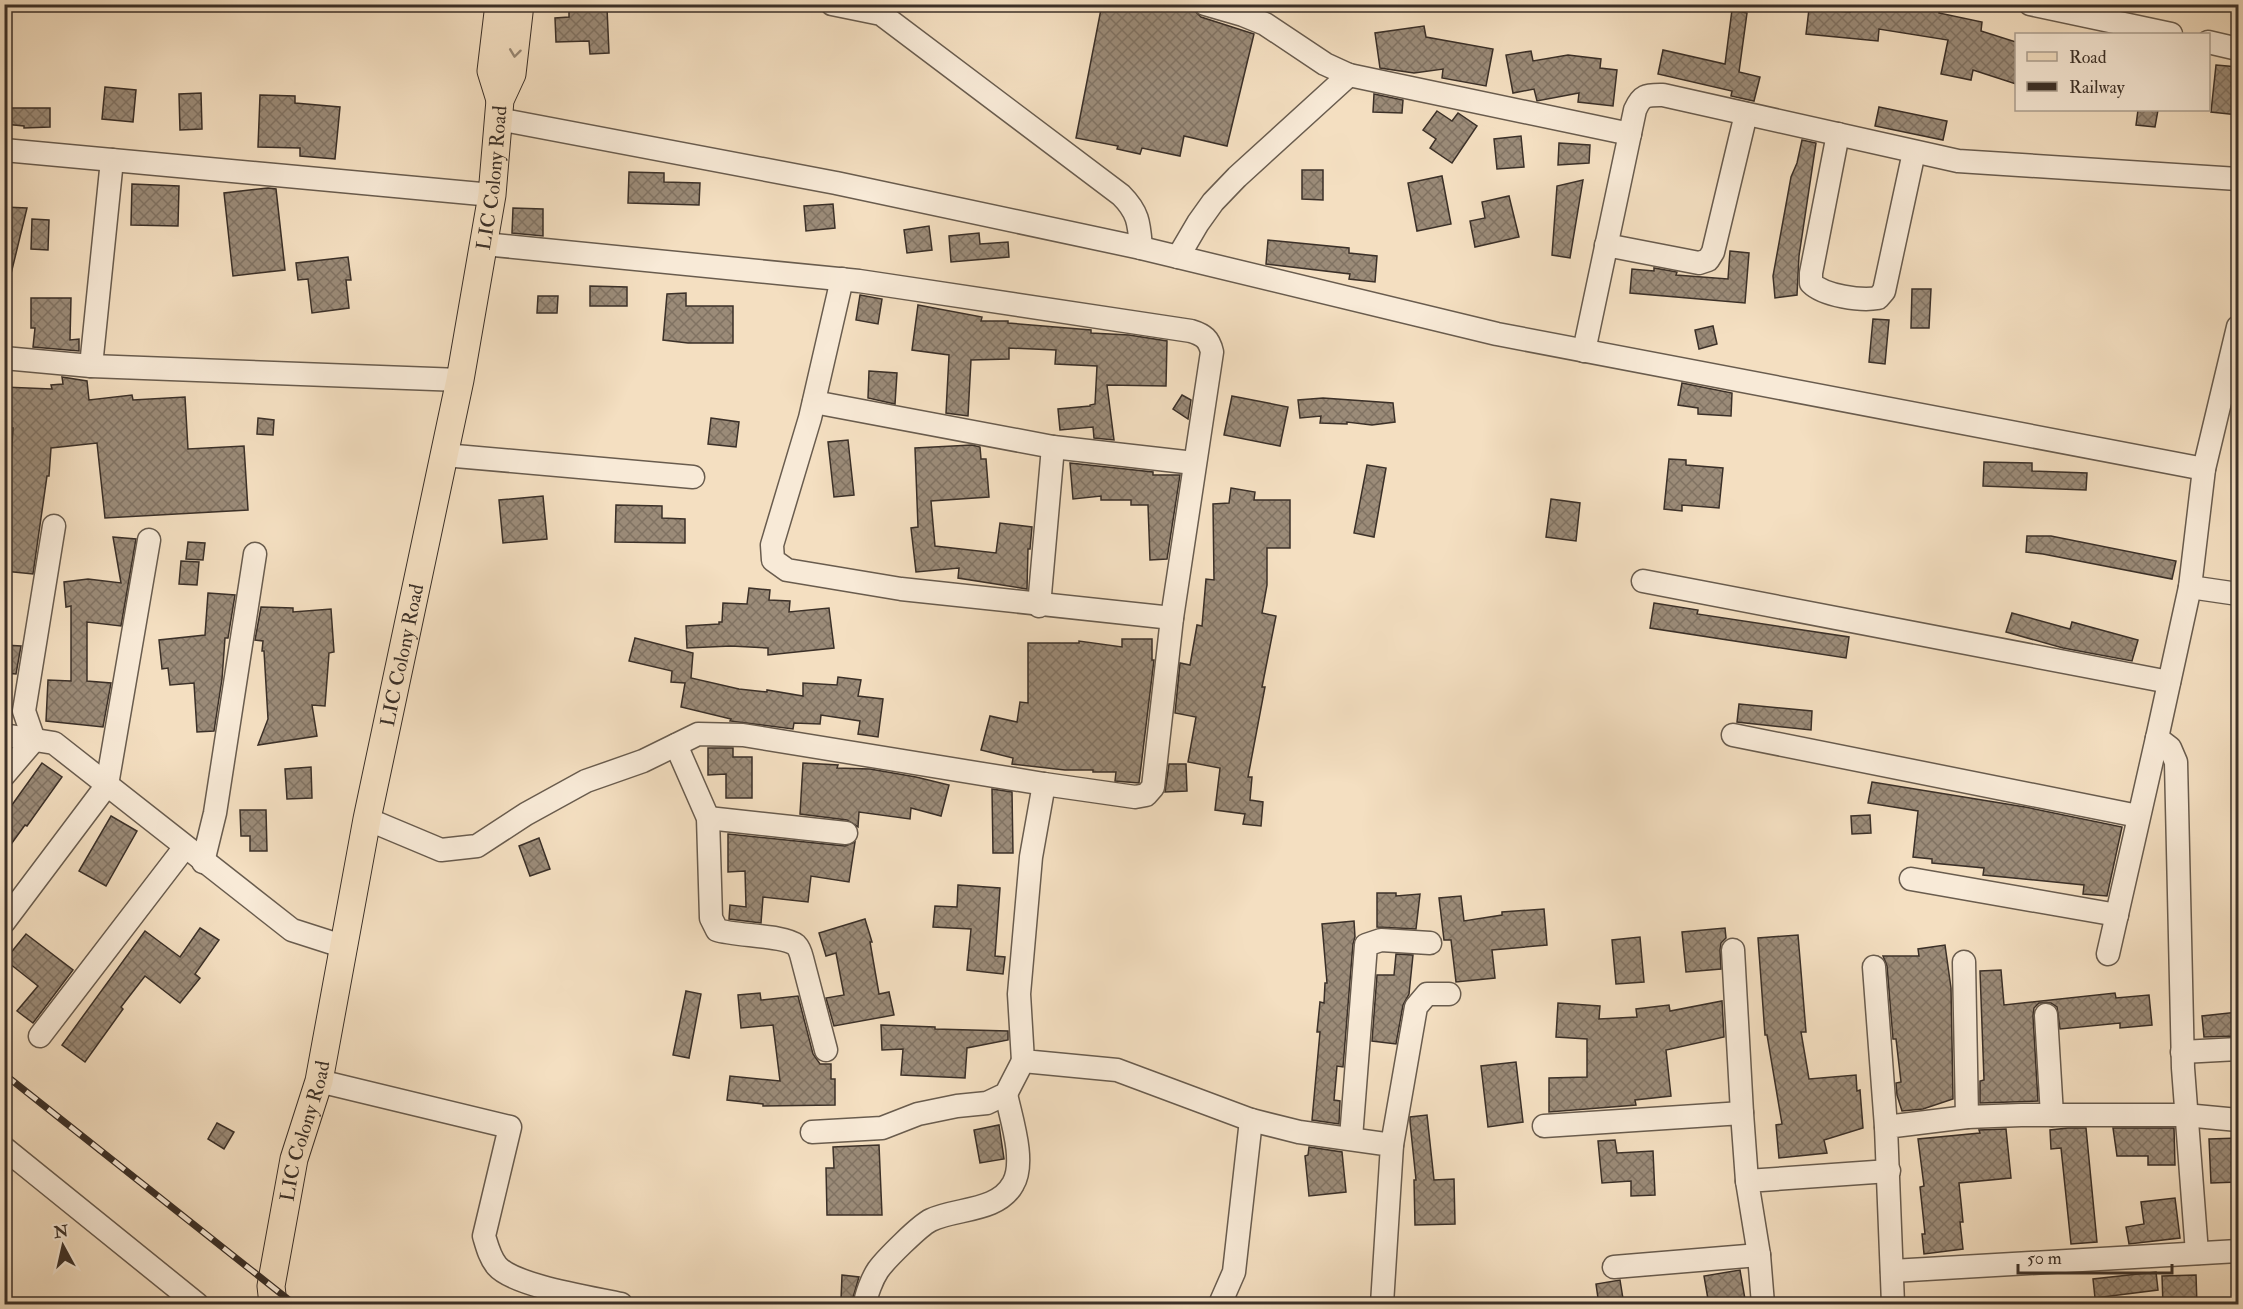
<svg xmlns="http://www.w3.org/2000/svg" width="2243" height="1309" font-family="'IM FELL Double Pica',serif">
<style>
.building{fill:url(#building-cross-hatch);stroke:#3b3028;stroke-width:1.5}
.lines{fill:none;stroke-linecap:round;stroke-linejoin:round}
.minor-casing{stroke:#695c4e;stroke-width:25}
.major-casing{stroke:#3b3028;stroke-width:29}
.minor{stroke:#f8ead7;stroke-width:22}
.major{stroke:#f4dfc1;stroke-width:27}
.rail-casing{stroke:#3b3028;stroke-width:7}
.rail{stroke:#f8ead7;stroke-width:4.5;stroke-dasharray:14;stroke-linecap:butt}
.oneway{stroke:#988874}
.labels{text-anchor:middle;stroke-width:6;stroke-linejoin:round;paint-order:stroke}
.street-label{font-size:20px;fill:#3b3028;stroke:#f8ead7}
</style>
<defs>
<pattern id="building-cross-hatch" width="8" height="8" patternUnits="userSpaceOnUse" patternTransform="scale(1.5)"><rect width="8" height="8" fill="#9b8b78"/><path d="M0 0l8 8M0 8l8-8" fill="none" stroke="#807262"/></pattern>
</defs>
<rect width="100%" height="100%" fill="#f4dfc1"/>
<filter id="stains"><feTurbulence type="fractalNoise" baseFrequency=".00333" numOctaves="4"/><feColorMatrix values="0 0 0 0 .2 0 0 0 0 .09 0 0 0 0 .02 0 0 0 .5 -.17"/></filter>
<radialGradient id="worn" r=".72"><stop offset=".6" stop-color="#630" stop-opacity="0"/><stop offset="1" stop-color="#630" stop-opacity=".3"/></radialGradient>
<g class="building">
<polygon points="1102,4 1170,4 1193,9 1201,17 1254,34 1227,146 1184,136 1180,156 1142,148 1140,154 1117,149 1118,146 1076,138"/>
<polygon points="1851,4 1924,4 1940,7 1939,13 1982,22 1981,31 2016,42 2016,84 1973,70 1971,80 1941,74 1948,40 1879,29 1878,41 1806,34 1809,9 1850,12"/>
<polygon points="607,8 609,53 590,54 589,41 556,42 555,18 569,17 569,9"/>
<polygon points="1732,10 1747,13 1739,72 1760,77 1754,101 1731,96 1732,91 1658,74 1663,50 1725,64"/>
<polygon points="1424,26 1426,37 1493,49 1486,86 1442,78 1443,69 1414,73 1380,68 1375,33"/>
<polygon points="1531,51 1533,61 1568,55 1601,59 1600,68 1617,70 1613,106 1578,102 1579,93 1537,101 1534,89 1513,93 1506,55"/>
<polygon points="2216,65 2238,67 2238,115 2211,112"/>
<polygon points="105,87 136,90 133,122 102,119"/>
<polygon points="201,93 202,129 180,130 179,94"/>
<polygon points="1374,94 1403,100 1402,113 1373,112"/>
<polygon points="260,95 295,96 295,103 340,107 335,159 300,156 300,148 258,147"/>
<polygon points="1879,107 1947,121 1943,140 1875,126"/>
<polygon points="4,108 50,108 50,127 24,128 24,126 4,124"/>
<polygon points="2138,110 2158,110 2155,127 2136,125"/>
<polygon points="1437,111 1452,121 1458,113 1477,126 1452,163 1430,148 1436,139 1423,130"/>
<polygon points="1521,136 1524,167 1497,169 1494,139"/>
<polygon points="1802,140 1816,143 1799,256 1797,295 1775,298 1773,276 1791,177 1797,163"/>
<polygon points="1559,143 1590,145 1589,163 1558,165"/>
<polygon points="1302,170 1323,170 1323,200 1302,199"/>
<polygon points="629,172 664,173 664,182 700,183 699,205 628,203"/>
<polygon points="1442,176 1451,224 1417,231 1408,183"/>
<polygon points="1583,180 1570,258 1552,255 1557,186"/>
<polygon points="132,184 179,186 178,226 131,225"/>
<polygon points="268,188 276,189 285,270 233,276 224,193"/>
<polygon points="1509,196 1519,237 1475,247 1470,221 1485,218 1482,202"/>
<polygon points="833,204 835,228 806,231 804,206"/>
<polygon points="4,207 27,208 11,274 4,273"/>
<polygon points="513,208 543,209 543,236 512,233"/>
<polygon points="32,219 49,220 48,250 31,249"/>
<polygon points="929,226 932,250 907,253 904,230"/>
<polygon points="979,233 980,244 1008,242 1009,257 951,262 949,236"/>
<polygon points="1268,240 1349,248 1349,253 1377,256 1375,282 1349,279 1350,274 1266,264"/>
<polygon points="1730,251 1749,253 1745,303 1630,293 1632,269 1654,271 1654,268 1677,272 1676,275 1728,279"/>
<polygon points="348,257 351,280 346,280 349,308 312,313 308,279 298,280 296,263"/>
<polygon points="590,286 627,287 627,306 590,306"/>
<polygon points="1912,289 1931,289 1929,328 1911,328"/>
<polygon points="686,293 686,306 733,306 733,343 688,343 663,340 667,294"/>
<polygon points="860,295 882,299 878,324 856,320"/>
<polygon points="538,296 558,296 557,313 537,313"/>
<polygon points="31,298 71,298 70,340 79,339 79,351 33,347 35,328 31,328"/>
<polygon points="918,305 982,317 981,321 1008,321 1008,323 1091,330 1091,333 1129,335 1167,341 1166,386 1107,385 1114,440 1094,438 1093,427 1060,430 1058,409 1090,406 1090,405 1095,404 1097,366 1055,364 1056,350 1009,348 1009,359 971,360 968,416 946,413 949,355 912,350"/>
<polygon points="1873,319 1889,320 1885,364 1869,362"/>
<polygon points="1713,326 1717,344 1699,349 1695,330"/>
<polygon points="869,371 897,373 895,404 868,398"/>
<polygon points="62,377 87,381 89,400 132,395 133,400 185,397 188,449 244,446 248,510 105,518 97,443 51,448 49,476 47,476 33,574 4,571 4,540 6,540 13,428 4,428 4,387 52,389 51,385 63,384"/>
<polygon points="1682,383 1732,393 1731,416 1698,414 1698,408 1678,405"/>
<polygon points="1182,395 1191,400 1188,419 1173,409"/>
<polygon points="1232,396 1288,407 1280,446 1224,435"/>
<polygon points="1323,398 1393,403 1395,422 1372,425 1347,422 1347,424 1320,423 1321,416 1300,418 1298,400"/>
<polygon points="258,418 274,420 273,435 257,434"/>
<polygon points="711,418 739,422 736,447 708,444"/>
<polygon points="848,440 854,495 834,497 828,442"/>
<polygon points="972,445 980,447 981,459 986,459 989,497 931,501 935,546 996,553 1000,523 1032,527 1030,549 1028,549 1027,589 958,578 959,568 916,572 911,528 918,527 915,448"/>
<polygon points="1669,459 1686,460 1686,465 1723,468 1719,508 1682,505 1682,511 1664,509"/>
<polygon points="1984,462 2032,463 2032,471 2087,473 2086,490 1983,486"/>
<polygon points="1070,463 1153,472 1153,475 1180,475 1167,559 1150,560 1148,505 1131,505 1131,500 1101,500 1101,496 1073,499"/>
<polygon points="1367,465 1386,468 1374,537 1354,533"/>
<polygon points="1231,488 1255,492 1254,500 1290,500 1290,548 1267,548 1267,585 1262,613 1276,616 1262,687 1265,687 1248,777 1252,777 1250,800 1263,802 1261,826 1243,824 1245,814 1215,810 1220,768 1188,762 1196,717 1175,713 1180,663 1190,665 1197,625 1202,626 1206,579 1214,580 1213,504 1229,503"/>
<polygon points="543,496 547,539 503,543 499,500"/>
<polygon points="1551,499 1580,503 1576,541 1546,537"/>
<polygon points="616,505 662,506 662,518 685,519 685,543 615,542"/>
<polygon points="2027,536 2051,536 2176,561 2172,579 2043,554 2026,552"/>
<polygon points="113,537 136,539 121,626 87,622 87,681 111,683 103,727 46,721 48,680 71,681 71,606 66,607 64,582 88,579 121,583"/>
<polygon points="188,542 205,543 203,560 186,559"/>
<polygon points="181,561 199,562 197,585 179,584"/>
<polygon points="749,588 770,590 769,600 790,601 789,612 829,608 834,648 768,655 768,648 731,646 687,648 686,626 719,624 719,622 722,622 723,603 747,604"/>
<polygon points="208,593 235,595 228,638 225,638 222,679 214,731 197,732 194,683 170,685 168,668 162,669 159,640 205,635"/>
<polygon points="1654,603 1698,610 1697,614 1849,637 1846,658 1650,628"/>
<polygon points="261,607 293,608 293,612 331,609 334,652 329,653 325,706 312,705 317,736 258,745 268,719 264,651 262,651 263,641 255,640"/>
<polygon points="2012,613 2070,629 2072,622 2138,640 2132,661 2063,648 2006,632"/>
<polygon points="635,638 693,653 691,678 739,689 767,692 767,690 803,696 803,683 837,685 838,677 861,680 858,696 883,699 878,737 858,734 860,721 821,715 820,724 794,723 793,729 730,721 731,719 681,707 685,683 671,682 672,671 629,661"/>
<polygon points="1122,639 1152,639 1152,660 1154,660 1139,783 1115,781 1116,772 1093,772 1093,770 1065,770 1012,764 1013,758 981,750 990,716 1017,722 1020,702 1028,703 1028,643 1079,643 1079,641 1122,647"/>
<polygon points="4,645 21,646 16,674 4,673"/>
<polygon points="1739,704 1812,711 1811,730 1737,722"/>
<polygon points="708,748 733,748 733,757 752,757 752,798 726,798 726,774 708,775"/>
<polygon points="42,763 62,777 27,826 25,825 4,854 4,816"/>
<polygon points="803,763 838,765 837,768 870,769 916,777 949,785 941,816 911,808 910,819 859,812 858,827 847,820 800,814"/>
<polygon points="1169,764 1186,764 1187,791 1165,792"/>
<polygon points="311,767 312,798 287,799 285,769"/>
<polygon points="1872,782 2025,807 2122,827 2107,896 2083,894 2084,885 1983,875 1984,868 1932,863 1932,859 1913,857 1918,811 1868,803"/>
<polygon points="992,789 1012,792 1013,853 993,853"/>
<polygon points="240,810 266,810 267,851 250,851 250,836 241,836"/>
<polygon points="1870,815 1871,833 1852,834 1851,816"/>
<polygon points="111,816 137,831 106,886 79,871"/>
<polygon points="728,834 845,846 855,842 849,882 811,876 808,902 763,897 761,923 729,919 730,905 746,907 745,871 728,872"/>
<polygon points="539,838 550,869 530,876 519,846"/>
<polygon points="958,885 1000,888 995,956 1005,957 1003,974 967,970 971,929 933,927 935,906 957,907"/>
<polygon points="1377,893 1396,893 1396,896 1420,894 1416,929 1377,927"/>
<polygon points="1461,896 1464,921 1502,915 1502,912 1544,909 1547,945 1492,950 1495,978 1456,982 1451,940 1444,940 1439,898"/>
<polygon points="865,919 872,942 870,942 879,994 889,992 894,1015 834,1026 826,998 844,995 836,953 826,956 819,933"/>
<polygon points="1354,921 1355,937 1353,944 1343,1067 1337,1066 1334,1100 1340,1101 1339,1124 1312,1120 1320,1032 1317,1032 1320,1002 1324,1003 1325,983 1327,983 1322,924"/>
<polygon points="200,928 219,940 195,974 200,978 180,1003 145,976 121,1007 123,1009 85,1062 62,1045 145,931 180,957"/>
<polygon points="1725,928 1726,938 1721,943 1720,950 1721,969 1686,972 1682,932"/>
<polygon points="26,934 73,970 33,1023 17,1011 38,986 5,960"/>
<polygon points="1798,935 1806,1032 1801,1032 1809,1079 1856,1075 1857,1091 1860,1090 1863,1128 1824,1140 1827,1153 1779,1158 1776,1125 1782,1124 1767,1035 1765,1035 1758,938"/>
<polygon points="1640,937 1644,982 1616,984 1612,940"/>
<polygon points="1945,945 1951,988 1953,1099 1923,1109 1902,1111 1897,1095 1896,1083 1901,1082 1896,1039 1893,1039 1887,966 1883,956 1919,956 1918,949"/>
<polygon points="1396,954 1413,955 1409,994 1403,1005 1396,1044 1372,1041 1377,975 1394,975"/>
<polygon points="2001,970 2004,1005 2115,993 2116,998 2149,995 2152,1025 2120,1028 2120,1023 2060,1029 2057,1007 2051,1003 2039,1003 2034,1008 2033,1016 2038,1101 1980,1103 1980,1081 1984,1080 1980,971"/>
<polygon points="686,991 701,994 689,1058 673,1055"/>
<polygon points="760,993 761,1000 798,996 813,1054 820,1064 831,1064 831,1079 835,1079 835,1105 763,1106 763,1104 727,1100 730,1076 780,1081 773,1025 741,1028 738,995"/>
<polygon points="1722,1001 1724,1037 1666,1050 1671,1096 1635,1100 1636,1105 1549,1112 1549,1078 1587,1077 1587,1039 1556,1037 1558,1003 1600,1006 1599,1019 1637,1017 1636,1009 1669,1005 1670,1011"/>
<polygon points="2238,1012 2238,1036 2204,1037 2202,1016"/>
<polygon points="881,1025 935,1027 935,1029 1008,1031 1008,1040 967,1048 965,1078 901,1075 903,1049 882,1050"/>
<polygon points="1516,1062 1523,1122 1488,1127 1481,1066"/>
<polygon points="1427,1115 1434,1180 1454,1179 1455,1224 1415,1225 1414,1180 1416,1180 1410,1122 1410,1117"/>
<polygon points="217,1123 234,1132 224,1149 208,1139"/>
<polygon points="999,1125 1004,1159 980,1163 974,1130"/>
<polygon points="2068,1128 2086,1128 2097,1242 2071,1244 2061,1148 2051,1149 2050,1130"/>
<polygon points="2113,1128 2174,1128 2175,1165 2148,1165 2148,1156 2117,1156"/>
<polygon points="2006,1129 2011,1178 1959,1183 1963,1222 1960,1222 1963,1249 1924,1254 1922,1234 1925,1234 1920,1187 1924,1186 1918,1139 1980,1133 1979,1130"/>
<polygon points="2238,1138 2238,1182 2211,1183 2209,1139"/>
<polygon points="1615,1140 1617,1153 1653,1151 1655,1195 1631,1196 1631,1181 1602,1183 1598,1141"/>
<polygon points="879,1145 882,1215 827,1215 826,1168 834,1168 833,1147"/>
<polygon points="1309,1147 1342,1152 1346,1192 1309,1196 1305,1156 1308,1155"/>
<polygon points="2175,1198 2180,1238 2129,1244 2126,1227 2144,1224 2141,1202"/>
<polygon points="1740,1270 1746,1305 1709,1305 1704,1276"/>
<polygon points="2156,1272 2158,1290 2095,1298 2093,1279"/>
<polygon points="842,1275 859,1277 852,1301 841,1300"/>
<polygon points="2196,1275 2197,1305 2163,1305 2162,1276"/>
<polygon points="1620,1280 1624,1305 1599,1305 1596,1284"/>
</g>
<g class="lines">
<defs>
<g id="minor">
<path d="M832,4L881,14L1121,195C1139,213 1139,224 1141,248"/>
<polyline points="1205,4 1243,15 1265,24 1325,64 1349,75 1630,134"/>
<polyline points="2030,4 2171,34"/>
<polyline points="2208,42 2238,49"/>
<polyline points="498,119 836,183 1141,248 1497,334 2204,469"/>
<path d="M1838,134L1811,273V283C1824,296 1861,301 1878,298L1884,291L1914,152"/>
<polyline points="4,150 492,195"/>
<path d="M484,244L859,281L1191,331C1204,335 1209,339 1212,352L1172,618L1153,787L1146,795L1135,797L1044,784"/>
<polyline points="1606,245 1699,263 1708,260 1713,252 1746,114"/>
<polyline points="1178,257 1198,223 1213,202 1237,177 1349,75"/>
<polyline points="842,279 810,418 772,545 773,560 787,570 901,589 1172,618"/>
<path d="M1584,351L1635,110C1642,94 1647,95 1663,95L1958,161L2238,179"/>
<polyline points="4,358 91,366 460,380"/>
<polyline points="91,366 112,160"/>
<polyline points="814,402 1053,447 1039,606"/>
<polyline points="1053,447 1194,463"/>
<polyline points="444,455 693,477"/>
<polyline points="1643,581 2169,682"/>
<polyline points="2190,587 2238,594"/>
<polyline points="4,735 54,743 292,930 345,947"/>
<polyline points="1733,735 2138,816"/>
<path d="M676,745L708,818L711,918L717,930C735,936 784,935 796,945C799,948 801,954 802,958L826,1050"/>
<polyline points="4,775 34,740 24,711 54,526"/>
<polyline points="708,818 846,833"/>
<polyline points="367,819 441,850 477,846 526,814 586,781 643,761 698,734 743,735 1044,784 1031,857 1019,994 1023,1061 1117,1070 1251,1120 1299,1132 1392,1145 1382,1304"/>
<polyline points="203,862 215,813 255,554"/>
<polyline points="1911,879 2117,915"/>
<polyline points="4,922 107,785 149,540"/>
<polyline points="1733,950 1742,1113"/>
<polyline points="2108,954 2157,738"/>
<polyline points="1964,962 1967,1117"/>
<polyline points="1874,967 1886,1127"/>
<polyline points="2046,1015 2052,1115"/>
<polyline points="40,1036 185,847"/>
<polyline points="2182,1052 2238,1049"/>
<path d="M319,1081L510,1127L484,1236C487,1246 490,1258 497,1266C514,1286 594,1298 621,1304"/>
<polyline points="1544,1126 1742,1113 1747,1181"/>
<polyline points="812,1132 882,1128 918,1114 957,1106 987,1103 1006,1094 1023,1061"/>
<polyline points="1351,1138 1366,945 1381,940 1430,943"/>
<polyline points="1392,1145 1416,1007 1427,994 1449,994"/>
<polyline points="4,1148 197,1304"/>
<polyline points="2197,1253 2183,1068 2176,762 2170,748 2157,738 2190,587 2204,469 2238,327"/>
<polyline points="1614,1267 1759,1255"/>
<polyline points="1892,1271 2238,1251"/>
<path d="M865,1304C866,1295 872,1279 878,1270C885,1260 920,1225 931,1220C956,1208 998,1212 1013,1184C1026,1162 1011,1118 1006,1094"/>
<polyline points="1220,1304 1234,1272 1251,1120"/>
<polyline points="1763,1304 1759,1255 1747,1181 1889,1171"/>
<polyline points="1893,1304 1886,1127 1967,1117 2021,1115 2185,1115 2238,1120"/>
</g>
<g id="major">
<polyline points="499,4 491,71 500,100"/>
<path id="s1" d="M273,1304L271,1286L294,1159L319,1081L367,819L460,380L492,195L500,100L512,74L520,4"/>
</g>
</defs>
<use href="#minor" class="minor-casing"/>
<use href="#major" class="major-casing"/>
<use href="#minor" class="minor"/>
<use href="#major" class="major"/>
<defs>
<polyline id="rail" points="4,1074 294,1304"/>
</defs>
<use href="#rail" class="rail-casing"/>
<use href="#rail" class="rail"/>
</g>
<defs><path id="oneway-chevron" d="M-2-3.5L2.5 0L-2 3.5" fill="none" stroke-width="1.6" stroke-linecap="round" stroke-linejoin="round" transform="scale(1.5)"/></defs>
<use class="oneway" href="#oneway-chevron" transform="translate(515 53) rotate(97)"/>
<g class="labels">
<g class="street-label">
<text dy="7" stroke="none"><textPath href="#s1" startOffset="1149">LIC Colony Road</textPath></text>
<text dy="7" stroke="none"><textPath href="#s1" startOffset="663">LIC Colony Road</textPath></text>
<text dy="7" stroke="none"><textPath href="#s1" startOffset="177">LIC Colony Road</textPath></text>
</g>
</g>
<rect width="2243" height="1309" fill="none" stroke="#f4dfc1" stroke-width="24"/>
<rect x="6" y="6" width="2231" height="1297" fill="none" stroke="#3b3028" stroke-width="3"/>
<rect x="12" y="12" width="2219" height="1285" fill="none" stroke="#3b3028" stroke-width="1.5"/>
<rect x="2015" y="33" width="195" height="78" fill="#f8ead7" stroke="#aca091" stroke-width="1.5"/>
<rect x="2027" y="52" width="30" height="9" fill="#f4dfc1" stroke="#aca091" stroke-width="1.5"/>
<text x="2069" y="63" font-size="18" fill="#3b3028">Road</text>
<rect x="2027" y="82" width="30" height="9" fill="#3b3028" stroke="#aca091" stroke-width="1.5"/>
<text x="2069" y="93" font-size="18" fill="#3b3028">Railway</text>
<g transform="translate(63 1246) rotate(352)" stroke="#f8ead7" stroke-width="4.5" paint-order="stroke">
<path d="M0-4.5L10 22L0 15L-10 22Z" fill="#3b3028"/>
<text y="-9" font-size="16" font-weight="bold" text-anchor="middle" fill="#3b3028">N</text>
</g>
<path d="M2018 1264v9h154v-9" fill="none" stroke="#3b3028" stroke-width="3"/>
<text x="2027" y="1264" font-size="18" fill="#3b3028" stroke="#f8ead7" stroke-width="4.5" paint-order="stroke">50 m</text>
<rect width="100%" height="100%" filter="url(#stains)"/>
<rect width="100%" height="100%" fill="url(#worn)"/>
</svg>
